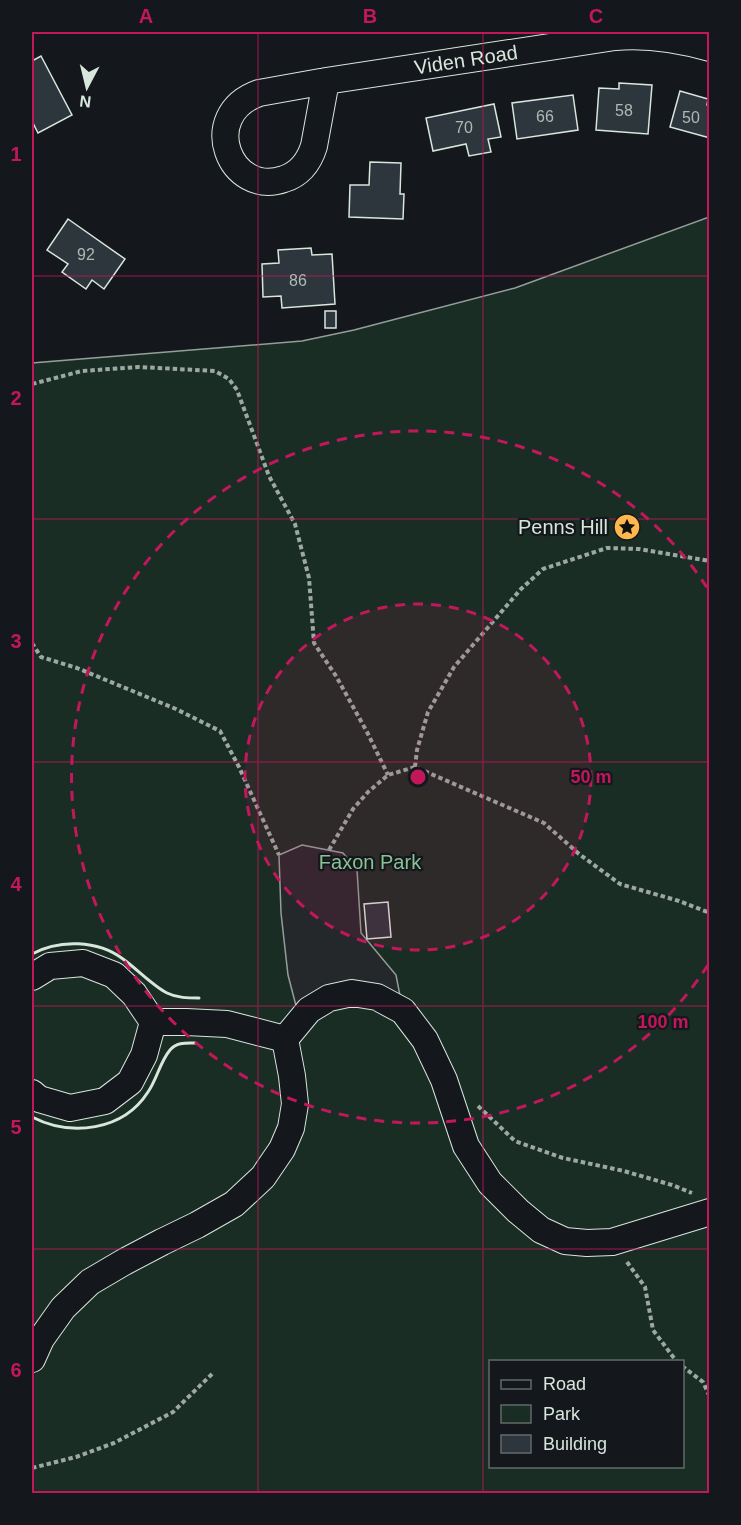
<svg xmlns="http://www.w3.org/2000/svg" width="741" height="1525" font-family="Arial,sans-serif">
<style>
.green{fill:#1a2d24;stroke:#939e99;stroke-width:1.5;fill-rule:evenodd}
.parking{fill:#24282b;stroke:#939e99;stroke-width:1.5}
.building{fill:#2c363c;stroke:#d8e6dc;stroke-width:1.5}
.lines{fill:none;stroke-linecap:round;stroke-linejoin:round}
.minor-casing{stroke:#d8e6dc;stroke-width:28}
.path{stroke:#9da8a2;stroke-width:4;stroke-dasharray:4.5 3;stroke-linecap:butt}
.minor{stroke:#14181c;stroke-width:26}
.wall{stroke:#d8e6dc;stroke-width:3}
.grid{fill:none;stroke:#c2185b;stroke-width:1.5;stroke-opacity:0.55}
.ring{fill:none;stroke:#c2185b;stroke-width:3;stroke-dasharray:10 8}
.labels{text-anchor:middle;stroke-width:4.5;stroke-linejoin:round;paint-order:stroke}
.number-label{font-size:16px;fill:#adbab4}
.street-label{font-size:20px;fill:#d8e6dc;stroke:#14181c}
.poi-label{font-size:20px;fill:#d8e6dc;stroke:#14181c;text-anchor:end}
.park-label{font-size:20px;fill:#8ac095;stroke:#14181c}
.centre{fill:#c2185b;stroke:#14181c;stroke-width:3}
.ring-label{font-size:18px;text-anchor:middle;font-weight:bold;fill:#c2185b;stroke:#14181c;stroke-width:4.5;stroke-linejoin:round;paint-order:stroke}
.neatline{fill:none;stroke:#c2185b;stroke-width:2}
.grid-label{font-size:20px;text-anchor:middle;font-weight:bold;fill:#c2185b}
</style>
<rect width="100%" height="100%" fill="#14181c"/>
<path class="green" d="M709,217V1493L32,1494V363L302,341L354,330L515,288ZM490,1362H682V1466H490Z"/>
<polygon class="parking" points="302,845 343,853 357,870 361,933 396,975 403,1011 352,993 300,1021 288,975 281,913 279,855"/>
<g class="building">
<polygon points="41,56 72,115 38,133 32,121 32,61"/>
<polygon points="619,83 652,85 648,134 596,130 599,88 619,89"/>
<polygon points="680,91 708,99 707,105 710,106 710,138 670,127"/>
<polygon points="573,95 578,130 517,139 512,103"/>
<polygon points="494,104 501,137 488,139 491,152 469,156 466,144 433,151 426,118"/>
<polygon points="370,162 401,163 400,194 404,194 403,219 349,217 350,185 369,185"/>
<polygon points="68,219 125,259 104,289 92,280 86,289 62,272 68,264 47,250"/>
<polygon points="311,248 312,255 332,254 335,304 282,308 281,296 263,297 262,264 279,263 278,250"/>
<rect x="325" y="311" width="11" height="17"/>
<polygon points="388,902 391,937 367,939 364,904"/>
</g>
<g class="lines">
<defs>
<g id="minor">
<path id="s1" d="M326,81L314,146C309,162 300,174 284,179C230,198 197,115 259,93L326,81L615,37C648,34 678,39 710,48"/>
<polyline points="32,977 50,966 83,963 114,975 134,994 153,1022 144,1055 130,1082 105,1101 70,1108 39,1099 32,1093"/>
<polyline points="153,1022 186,1022 227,1024 285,1039"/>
<polyline points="32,1359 41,1339 63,1308 90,1282 124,1262 162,1242 197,1225 234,1204 263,1177 282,1149 291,1128 295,1104 292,1076 285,1039 309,1010 329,998 352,993 377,997 403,1011 425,1040 444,1080 466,1146 490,1183 518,1211 541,1230 565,1241 587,1243 612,1242 710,1212"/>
</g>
</defs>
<use href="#minor" class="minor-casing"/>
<g class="path">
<polyline points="32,384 82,371 139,367 215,371 229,379 237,390 269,476 295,524 309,578 314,643 336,676 367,732 388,775"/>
<polyline points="32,643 41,657 77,668 176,709 220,731 239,767 279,855"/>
<polyline points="415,767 417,750 428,712 454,667 521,589 543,569 607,548 639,549 710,561"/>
<polyline points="329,850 353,809 368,792 388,775 415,767 544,823 579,854 620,884 679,901 710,913"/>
<polyline points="478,1106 515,1141 563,1158 624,1171 672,1185 692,1193"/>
<polyline points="627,1262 645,1287 653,1330 677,1362"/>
<polyline points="682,1366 703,1382 710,1397"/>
<polyline points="32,1468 76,1457 114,1443 173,1412 213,1373"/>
</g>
<use href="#minor" class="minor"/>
<g class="wall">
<path d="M32,954C59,939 98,940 123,959C137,969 153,986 167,993C177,998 188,998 199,998"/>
<path d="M32,1117C71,1137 123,1131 148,1092C157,1079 160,1062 170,1050C177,1042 186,1043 195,1043"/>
</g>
</g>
<path class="grid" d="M258,32V1494M483,32V1494M32,276H710M32,519H710M32,762H710M32,1006H710M32,1249H710"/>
<circle cx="418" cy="777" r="173" fill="#c2185b" fill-opacity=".12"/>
<g class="ring">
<circle cx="418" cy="777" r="173"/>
<path d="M708 965A346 346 0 1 1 708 589"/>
</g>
<defs>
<symbol id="sight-disc" viewBox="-11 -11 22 22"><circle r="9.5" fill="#ffb74d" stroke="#14181c"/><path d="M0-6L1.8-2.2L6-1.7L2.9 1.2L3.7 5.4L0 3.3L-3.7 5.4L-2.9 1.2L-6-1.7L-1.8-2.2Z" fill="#111"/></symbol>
</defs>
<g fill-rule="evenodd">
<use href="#sight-disc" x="612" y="512" width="30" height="30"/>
</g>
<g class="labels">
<g class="number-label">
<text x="624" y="116">58</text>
<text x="545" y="122">66</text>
<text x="691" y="123">50</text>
<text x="464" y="133">70</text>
<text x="86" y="260">92</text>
<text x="298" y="286">86</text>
</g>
<g class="street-label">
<text dy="7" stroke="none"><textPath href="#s1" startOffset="466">Viden Road</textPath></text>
</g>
<g class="poi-label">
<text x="608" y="534">Penns Hill</text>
</g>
<g class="park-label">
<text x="370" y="869">Faxon Park</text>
</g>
</g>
<circle cx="418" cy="777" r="9" class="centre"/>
<g class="ring-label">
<text x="591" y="783">50 m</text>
<text x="663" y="1028">100 m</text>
</g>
<rect width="741" height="1525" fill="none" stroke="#14181c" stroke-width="66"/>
<rect x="489" y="1360" width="195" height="108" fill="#14181c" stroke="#626a69" stroke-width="1.5"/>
<rect x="501" y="1380" width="30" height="9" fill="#14181c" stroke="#626a69" stroke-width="1.5"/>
<text x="543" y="1390" font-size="18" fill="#d8e6dc">Road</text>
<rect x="501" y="1405" width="30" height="18" fill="#1a2d24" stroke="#626a69" stroke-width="1.5"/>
<text x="543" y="1420" font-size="18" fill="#d8e6dc">Park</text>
<rect x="501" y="1435" width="30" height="18" fill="#2c363c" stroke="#626a69" stroke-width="1.5"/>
<text x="543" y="1450" font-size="18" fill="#d8e6dc">Building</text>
<g transform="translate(87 87) rotate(187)" stroke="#14181c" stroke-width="4.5" paint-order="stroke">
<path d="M0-4.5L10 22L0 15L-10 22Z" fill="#d8e6dc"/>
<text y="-9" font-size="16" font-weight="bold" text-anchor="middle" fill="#d8e6dc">N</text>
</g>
<rect x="33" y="33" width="675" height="1459" class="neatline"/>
<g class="grid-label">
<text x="146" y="23">A</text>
<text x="370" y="23">B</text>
<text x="596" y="23">C</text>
<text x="16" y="161">1</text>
<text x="16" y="405">2</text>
<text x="16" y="648">3</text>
<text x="16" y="891">4</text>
<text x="16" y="1134">5</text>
<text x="16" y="1377">6</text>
</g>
</svg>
